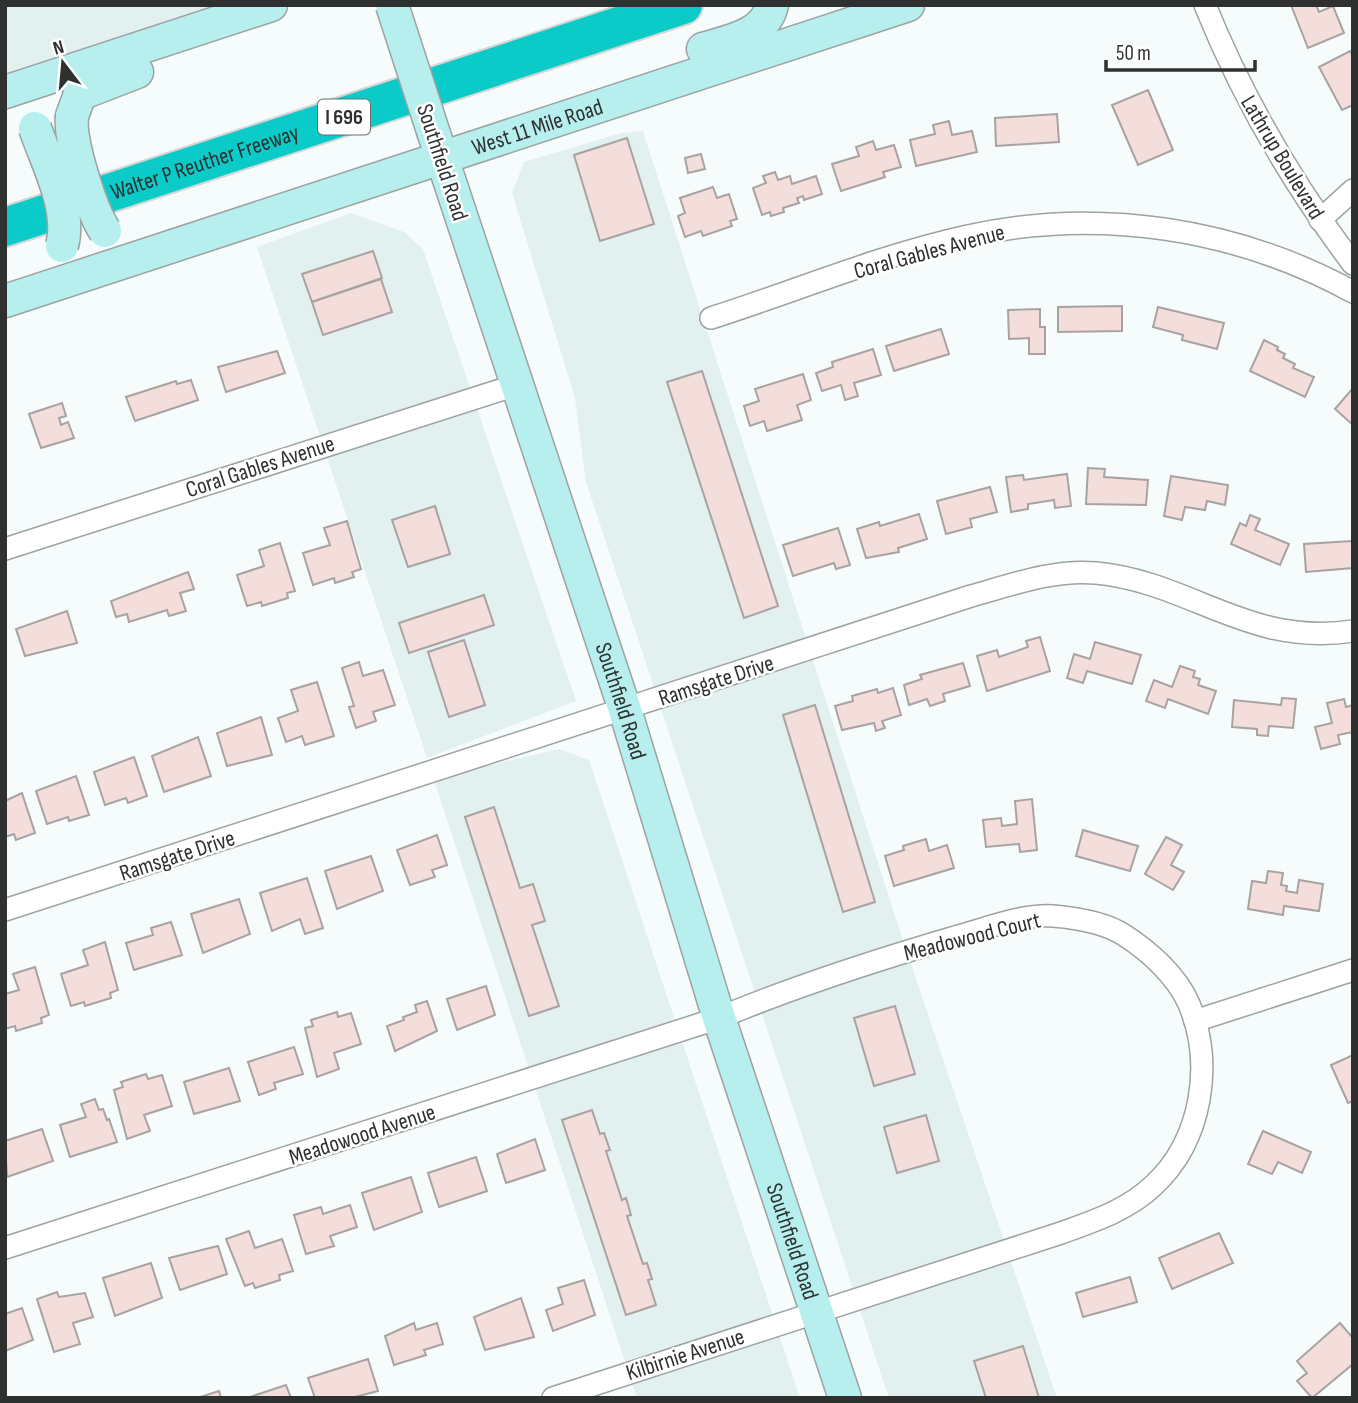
<svg xmlns="http://www.w3.org/2000/svg" width="1358" height="1403" font-family="'Sofia Sans Condensed',sans-serif">
<style>
.built{fill:#e2f1f0}
.building{fill:#f4dedb;stroke:#a8a3a2;stroke-width:2}
.lines{fill:none;stroke-linecap:round;stroke-linejoin:round}
.street-casing{stroke:#9da2a2;stroke-width:24}
.secondary-casing{stroke:#9da2a2;stroke-width:35}
.highway-casing{stroke:#d5d6d6;stroke-width:42}
.street{stroke:#fff;stroke-width:21}
.secondary{stroke:#b6efee;stroke-width:32}
.highway{stroke:#0acbc7;stroke-width:38}
.secondary-bridge-casing{stroke:#9da2a2;stroke-width:35;stroke-linecap:butt}
.secondary-bridge{stroke:#b6efee;stroke-width:32}
.labels{text-anchor:middle;stroke-width:5;stroke-linejoin:round;paint-order:stroke}
.shield{fill:#fff;stroke:#6d6f6f;stroke-width:2}
.shield-label{font-size:21px;font-weight:bold;fill:#2f3131}
.street-label{font-size:23px;fill:#2f3131;stroke:#fff}
</style>
<rect width="100%" height="100%" fill="#f6fbfb"/>
<g class="built">
<polygon points="5,5 226,5 5,78"/>
<polygon points="643,131 899,928 1057,1398 889,1398 586,482 575,398 512,193 524,162 621,133"/>
<polygon points="351,213 404,232 423,249 576,701 427,758 257,247"/>
<polygon points="559,749 589,760 800,1398 637,1398 435,783 482,767"/>
</g>
<g class="building">
<polygon points="1291,5 1316,5 1319,12 1333,6 1344,33 1308,48"/>
<polygon points="1350,51 1353,56 1353,105 1342,110 1319,67"/>
<polygon points="1148,90 1173,150 1138,165 1112,105"/>
<polygon points="1057,114 1059,142 996,146 995,118"/>
<polygon points="949,121 952,135 972,131 977,152 916,166 910,140 935,134 933,125"/>
<polygon points="627,138 654,224 600,241 574,155"/>
<polygon points="873,141 876,150 894,145 901,167 883,172 885,177 841,191 832,164 859,156 856,147"/>
<polygon points="701,154 705,169 688,173 685,158"/>
<polygon points="775,172 778,180 790,176 792,184 816,176 822,194 804,200 803,196 797,198 799,203 783,208 784,212 771,216 770,212 762,215 753,188 766,183 763,176"/>
<polygon points="713,187 717,198 729,194 737,219 730,221 732,226 703,236 701,231 685,237 678,216 685,213 680,198"/>
<polygon points="373,251 382,278 312,302 302,274"/>
<polygon points="381,279 392,312 323,335 312,302"/>
<polygon points="1122,306 1122,331 1058,332 1058,307"/>
<polygon points="1158,307 1224,323 1217,349 1182,340 1183,335 1153,327"/>
<polygon points="1040,309 1040,327 1045,327 1045,354 1029,354 1029,338 1009,339 1008,310"/>
<polygon points="941,329 949,354 894,371 886,346"/>
<polygon points="1264,340 1278,347 1277,350 1285,354 1283,358 1295,364 1293,368 1314,377 1305,397 1250,371"/>
<polygon points="873,349 881,375 854,383 858,396 845,400 841,385 822,391 816,373 833,367 832,362"/>
<polygon points="277,351 285,373 226,392 218,367"/>
<polygon points="702,371 778,606 744,618 667,382"/>
<polygon points="803,374 811,400 797,405 802,420 767,431 764,421 750,426 744,406 759,401 755,389"/>
<polygon points="191,380 198,400 135,421 126,397 176,381 177,384"/>
<polygon points="1353,388 1353,425 1335,409"/>
<polygon points="62,403 66,416 59,418 61,425 68,422 74,438 41,448 29,414"/>
<polygon points="1088,468 1105,469 1104,477 1148,480 1146,505 1086,504"/>
<polygon points="1067,474 1071,506 1055,508 1054,500 1028,504 1028,509 1011,512 1006,477 1023,475 1024,480"/>
<polygon points="1171,476 1228,485 1225,505 1207,501 1205,510 1185,507 1182,520 1164,516"/>
<polygon points="990,487 997,512 970,519 972,527 946,534 937,501"/>
<polygon points="435,506 450,554 408,567 392,520"/>
<polygon points="919,514 927,539 898,548 899,552 866,558 857,529 879,522 880,526"/>
<polygon points="1250,515 1260,519 1255,530 1289,544 1280,565 1231,544 1240,523 1246,526"/>
<polygon points="347,521 361,569 352,572 354,577 335,583 334,578 313,585 303,553 330,545 324,528"/>
<polygon points="838,528 850,565 836,569 834,563 793,576 783,545"/>
<polygon points="1352,541 1353,568 1306,572 1304,544"/>
<polygon points="280,543 295,591 287,593 288,598 262,606 261,602 247,606 237,575 264,566 259,550"/>
<polygon points="188,572 194,589 180,593 186,611 169,616 167,610 129,622 127,614 116,617 111,601"/>
<polygon points="484,595 494,625 409,653 399,623"/>
<polygon points="67,611 77,643 25,656 16,629"/>
<polygon points="1040,637 1050,671 987,691 977,656 997,650 999,657 1028,647 1026,641"/>
<polygon points="464,640 485,705 449,717 428,652"/>
<polygon points="1095,642 1141,655 1132,684 1087,671 1083,683 1067,678 1074,654 1090,659"/>
<polygon points="359,662 363,676 383,670 395,705 373,712 376,721 356,728 349,707 354,706 342,668"/>
<polygon points="963,663 970,686 943,694 945,701 930,706 927,699 909,705 904,685 922,679 920,675"/>
<polygon points="1180,666 1195,671 1193,677 1200,679 1198,685 1216,691 1208,714 1168,699 1165,708 1146,701 1154,680 1172,687"/>
<polygon points="317,682 334,736 305,745 302,736 286,742 278,718 298,711 291,690"/>
<polygon points="893,688 901,715 882,721 885,728 876,731 874,723 842,730 835,706 853,701 852,696 877,689 878,693"/>
<polygon points="1282,698 1296,699 1293,728 1269,726 1268,736 1257,735 1257,729 1232,727 1234,700 1281,705"/>
<polygon points="1344,699 1346,707 1353,705 1353,732 1338,735 1340,744 1321,749 1315,727 1332,723 1327,703"/>
<polygon points="815,705 875,902 843,912 783,715"/>
<polygon points="261,717 272,755 227,766 217,733"/>
<polygon points="198,737 211,776 164,792 152,756"/>
<polygon points="134,757 147,796 128,803 126,798 105,805 94,772"/>
<polygon points="76,776 89,815 69,821 68,817 47,824 36,791"/>
<polygon points="22,793 35,833 16,840 14,834 5,837 5,801"/>
<polygon points="1032,799 1037,850 1020,852 1019,844 986,847 983,820 1001,818 1002,826 1017,824 1015,801"/>
<polygon points="494,807 520,888 533,884 545,921 532,925 559,1006 529,1016 465,817"/>
<polygon points="1083,830 1138,846 1130,871 1076,856"/>
<polygon points="437,835 447,865 432,870 435,877 410,885 397,850"/>
<polygon points="1166,837 1182,845 1171,865 1184,872 1173,890 1145,874"/>
<polygon points="926,839 929,851 947,845 954,868 894,886 885,856 904,850 903,846"/>
<polygon points="371,856 383,891 337,909 325,871"/>
<polygon points="1268,871 1283,873 1281,885 1287,886 1286,891 1297,893 1299,880 1323,884 1319,911 1284,906 1283,915 1248,909 1252,881 1266,883"/>
<polygon points="307,878 323,928 305,934 300,919 272,931 260,893"/>
<polygon points="239,899 250,934 203,953 191,914"/>
<polygon points="171,922 182,955 134,970 126,943 153,935 151,928"/>
<polygon points="105,942 118,990 110,993 111,998 85,1006 84,1002 71,1006 61,974 88,965 83,950"/>
<polygon points="35,967 49,1015 41,1018 42,1023 16,1031 15,1026 5,1029 5,994 19,990 13,974"/>
<polygon points="486,986 495,1015 457,1030 447,999"/>
<polygon points="427,1001 437,1031 395,1051 387,1026 404,1020 403,1017 417,1012 415,1005"/>
<polygon points="895,1006 915,1074 874,1086 854,1018"/>
<polygon points="337,1012 338,1017 351,1013 361,1044 334,1053 339,1069 317,1077 305,1028 313,1026 311,1020"/>
<polygon points="294,1047 303,1074 274,1083 276,1089 259,1095 248,1062"/>
<polygon points="1353,1055 1353,1101 1348,1103 1331,1065"/>
<polygon points="229,1068 240,1101 194,1114 184,1082"/>
<polygon points="146,1074 148,1079 162,1075 172,1106 144,1115 150,1131 127,1139 114,1090 123,1087 121,1082"/>
<polygon points="95,1099 99,1110 103,1109 107,1120 109,1119 117,1142 70,1157 60,1125 86,1117 81,1104"/>
<polygon points="592,1110 600,1134 604,1133 610,1150 606,1151 622,1200 626,1198 631,1215 627,1216 643,1264 647,1263 652,1279 648,1280 656,1305 626,1315 562,1120"/>
<polygon points="926,1115 939,1161 897,1173 884,1127"/>
<polygon points="42,1129 53,1161 7,1177 5,1141"/>
<polygon points="1263,1131 1311,1152 1302,1173 1278,1162 1272,1174 1248,1164"/>
<polygon points="535,1139 545,1170 506,1183 497,1154"/>
<polygon points="476,1157 487,1191 439,1207 428,1173"/>
<polygon points="411,1177 422,1212 374,1230 362,1193"/>
<polygon points="350,1205 357,1227 330,1236 334,1246 306,1254 294,1215 321,1207 323,1214"/>
<polygon points="249,1231 255,1248 282,1239 293,1271 279,1275 280,1280 255,1288 253,1283 245,1286 226,1239"/>
<polygon points="1219,1233 1233,1263 1172,1289 1159,1258"/>
<polygon points="218,1246 227,1274 180,1290 169,1258"/>
<polygon points="151,1263 162,1298 115,1316 103,1278"/>
<polygon points="1130,1277 1137,1302 1083,1317 1076,1293"/>
<polygon points="584,1280 595,1315 553,1331 546,1310 563,1304 558,1288"/>
<polygon points="57,1292 59,1297 85,1293 93,1317 73,1323 80,1344 54,1352 37,1299"/>
<polygon points="521,1298 534,1337 485,1350 474,1317"/>
<polygon points="22,1308 33,1340 5,1351 5,1314"/>
<polygon points="414,1323 416,1330 437,1323 443,1344 424,1350 426,1355 394,1365 385,1336"/>
<polygon points="1340,1323 1353,1338 1353,1364 1312,1398 1297,1381 1307,1373 1297,1361"/>
<polygon points="1023,1346 1039,1398 986,1398 974,1361"/>
<polygon points="368,1359 378,1391 351,1398 315,1398 308,1378"/>
<polygon points="286,1385 291,1398 247,1398"/>
<polygon points="219,1391 221,1398 197,1398"/>
</g>
<g class="lines">
<defs>
<g id="street">
<path d="M1205,5C1243,99 1292,183 1353,264"/>
<polyline points="1320,220 1353,190"/>
<path d="M711,318C796,291 881,255 968,236C1098,207 1236,228 1353,292"/>
<polyline points="5,549 516,385"/>
<path d="M5,910L971,596C1011,585 1054,569 1096,573C1191,582 1248,647 1353,631"/>
<polyline points="1195,1021 1353,970"/>
<path d="M5,1248L719,1018C798,985 873,961 955,937C985,929 1021,914 1053,916C1077,918 1104,922 1124,935C1149,951 1177,976 1189,1004C1214,1064 1202,1140 1154,1185C1128,1210 1094,1221 1061,1233L553,1398"/>
</g>
<g id="secondary">
<path d="M703,49C728,41 765,36 772,5"/>
<polyline points="5,92 271,5"/>
<polyline points="72,116 80,94 137,72"/>
<path id="s1" d="M434,134L625,710L719,1018L845,1398"/>
<path id="s2" d="M5,301L908,5"/>
</g>
<g id="highway">
<path id="s3" d="M5,227L683,5"/>
</g>
</defs>
<use href="#street" class="street-casing"/>
<use href="#secondary" class="secondary-casing"/>
<use href="#highway" class="highway-casing"/>
<use href="#street" class="street"/>
<use href="#secondary" class="secondary"/>
<use href="#highway" class="highway"/>
<defs>
<g id="secondary-bridge">
<polyline points="392,5 434,134"/>
<path d="M72,116C69,141 91,210 105,231"/>
<path d="M35,128C47,163 72,209 62,246"/>
</g>
</defs>
<use href="#secondary-bridge" class="secondary-bridge-casing"/>
<use href="#secondary-bridge" class="secondary-bridge"/>
</g>
<g class="labels">
<rect class="shield" x="318" y="99.5" width="52" height="35" rx="5"/>
<g class="shield-label">
<text x="344" y="124">I 696</text>
</g>
<g class="street-label">
<text dy="8" stroke="none"><textPath href="#s2" startOffset="560">West 11 Mile Road</textPath></text>
<text transform="translate(1283 157) rotate(59)" y="8">Lathrup Boulevard</text>
<text dy="8" stroke="none"><textPath href="#s3" startOffset="210">Walter P Reuther Freeway</textPath></text>
<text transform="translate(443 162) rotate(72)" y="8">Southfield Road</text>
<text transform="translate(929 251) rotate(-15)" y="8">Coral Gables Avenue</text>
<text transform="translate(260 466) rotate(-18)" y="8">Coral Gables Avenue</text>
<text transform="translate(716 680) rotate(-18)" y="8">Ramsgate Drive</text>
<text dy="8" stroke="none"><textPath href="#s1" startOffset="597">Southfield Road</textPath></text>
<text transform="translate(177 855) rotate(-18)" y="8">Ramsgate Drive</text>
<text transform="translate(972 936) rotate(-14)" y="8">Meadowood Court</text>
<text transform="translate(362 1134) rotate(-18)" y="8">Meadowood Avenue</text>
<text dy="8" stroke="none"><textPath href="#s1" startOffset="1164">Southfield Road</textPath></text>
<text transform="translate(685 1354) rotate(-18)" y="8">Kilbirnie Avenue</text>
</g>
</g>
<rect width="1358" height="1403" fill="none" stroke="#2f3131" stroke-width="14"/>
<g transform="translate(63 63) rotate(344)" stroke="#ffffff" stroke-width="5" paint-order="stroke">
<path d="M0-5L12 26L0 18L-12 26Z" fill="#2f3131"/>
<text y="-10" font-size="19" font-weight="bold" text-anchor="middle" fill="#2f3131">N</text>
</g>
<path d="M1106 60v10h149v-10" fill="none" stroke="#2f3131" stroke-width="3.5"/>
<text x="1116" y="60" font-size="21" fill="#2f3131" stroke="#ffffff" stroke-width="5" paint-order="stroke">50 m</text>
</svg>
